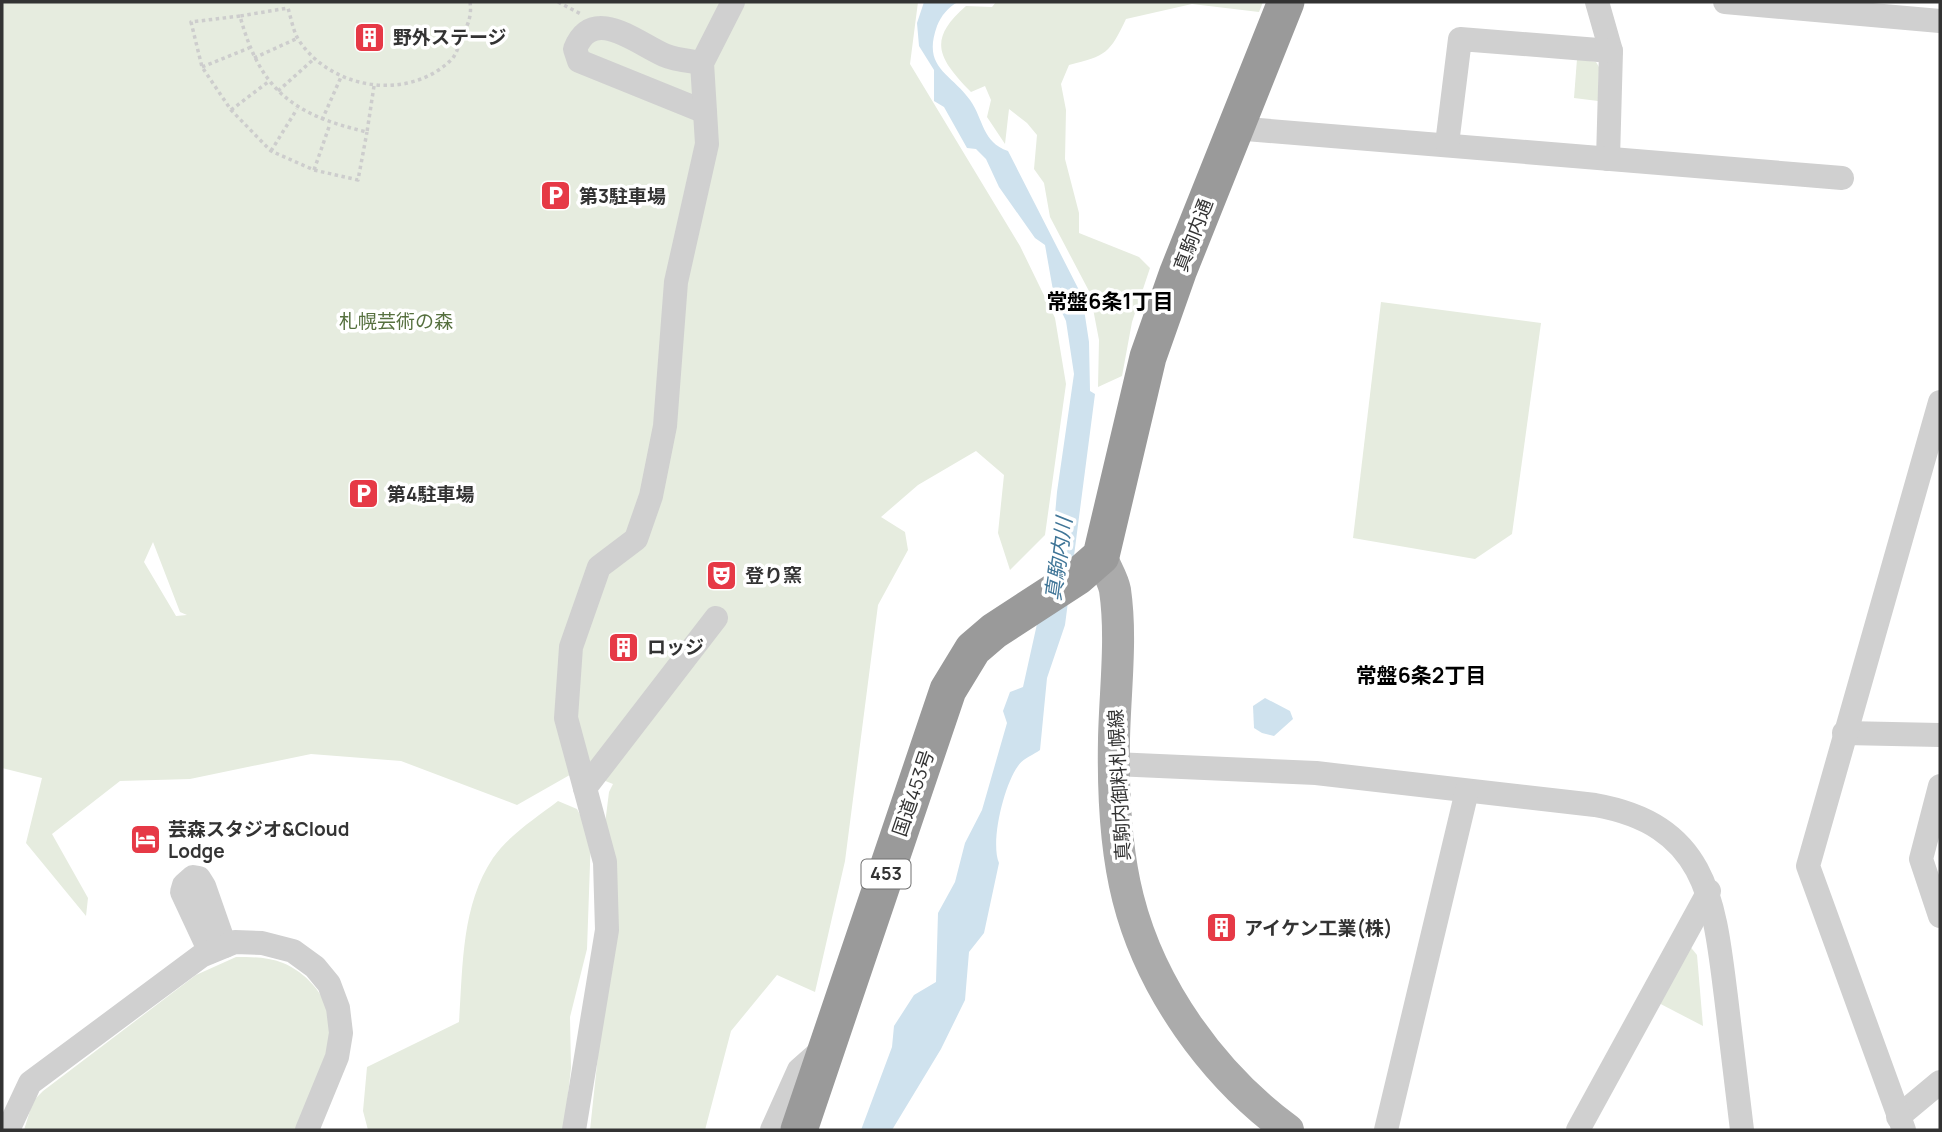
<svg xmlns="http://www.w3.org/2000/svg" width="1942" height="1132" font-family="Manrope,'Noto Sans JP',sans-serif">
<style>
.green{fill:#e6ecdf;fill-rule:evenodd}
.water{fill:#cfe2ee}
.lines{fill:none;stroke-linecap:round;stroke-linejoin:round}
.path{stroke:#cdcdcd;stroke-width:3.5;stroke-dasharray:3.5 3.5;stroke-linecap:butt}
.minor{stroke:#d0d0d0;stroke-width:24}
.major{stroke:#ababab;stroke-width:32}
.highway{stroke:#9a9a9a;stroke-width:37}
.labels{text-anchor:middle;stroke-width:7;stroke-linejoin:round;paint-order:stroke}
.shield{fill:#fff;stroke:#707070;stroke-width:2}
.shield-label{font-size:18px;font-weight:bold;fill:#333}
.poi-label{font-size:19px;font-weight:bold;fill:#333;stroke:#fff;text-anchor:start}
.street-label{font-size:19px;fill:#333;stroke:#fff}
.park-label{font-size:19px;fill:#56703f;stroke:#fff}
.neighbourhood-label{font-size:21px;font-weight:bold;fill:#000;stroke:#fff}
.water-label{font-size:21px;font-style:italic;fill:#3f7597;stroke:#fff}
</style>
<rect width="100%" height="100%" fill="#fff"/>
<g class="green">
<path d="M2,2H918L910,64L1020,246L1055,318L1066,384L1045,535L1010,570L998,533L1004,475L976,451L918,485L881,517L905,532L908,550L878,605L845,861L815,992L777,975L731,1031L705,1130H590L615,896L604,832L609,792L613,784L575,769V772L517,805L401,761L311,754L190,779L120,781L52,834L88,898L86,916L26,843L42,778L2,768ZM153,542L180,612L187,615L176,616L144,562Z"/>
<path d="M996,2H1263L1259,12L1192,4L1126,19C1110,53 1106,56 1069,65L1061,84L1066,110L1065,159L1079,213V233L1139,257L1150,268L1132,322L1122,376L1098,387L1099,340L1090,293L1050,217L1044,183L1034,169L1037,135L1027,123L1009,109L1005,144L987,117L991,100L985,86L971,92C938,58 927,40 966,6L992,7Z"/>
<polygon points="1577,59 1596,62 1599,67 1598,101 1574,98"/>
<polygon points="1381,302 1541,323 1512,534 1475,559 1353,538"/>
<path d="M558,801L577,809L591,836L587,949L570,1017L571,1068L564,1130H368L363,1111L367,1067L459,1022C463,967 461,906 493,858C509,835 536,818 558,801Z"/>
<polygon points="1688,944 1697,955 1703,1026 1651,999"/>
<path d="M236,957C252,957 268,957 283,963C312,975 337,1008 330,1040C324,1071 309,1101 297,1130H24L33,1101L43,1091L196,975Z"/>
</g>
<g class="water">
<path d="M924,2H958C948,7 941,16 937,26C922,68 950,72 970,100C984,120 982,142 1008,151L1082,296L1089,342L1090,391L1095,394L1065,625L1047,678L1040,750C1033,755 1022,759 1018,766C1004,785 990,842 999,863L984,933L969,952L965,1000L941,1049L892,1130H861L892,1047L894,1026L914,995L936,982L938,913L955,882L965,843L982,810L1007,723L1003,711L1010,692L1023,687L1051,561L1057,492L1074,374L1066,321L1054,296L1045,245L1035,238L999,187L986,159L976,149L967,148L944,107L934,101V70L919,46L917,23Z"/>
<polygon points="1265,698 1290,711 1293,719 1274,736 1262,733 1254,728 1253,706"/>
</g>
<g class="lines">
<g class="path">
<polyline points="558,2 581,14"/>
<polyline points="240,16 191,22 202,67 231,110 271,151 314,170 358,180 367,132"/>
<polyline points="254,58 298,38"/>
<polyline points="202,67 249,48"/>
<path d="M374,86L367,132C293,115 260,90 240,16L288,8C291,18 293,30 298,39C330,89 406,102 450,61C456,56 459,45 462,37C468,24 472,16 470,2"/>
<polyline points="278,91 315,58"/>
<polyline points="231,110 268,82"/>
<polyline points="322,120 341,77"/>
<polyline points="271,151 297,109"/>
<polyline points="314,170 330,124"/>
</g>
<g class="minor">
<polyline points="1597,2 1611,51 1608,159"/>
<polyline points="1725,2 1940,21"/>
<path d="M702,63C690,61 675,60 664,55C635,42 593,5 575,49L579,61L705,112"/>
<polyline points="1234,128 1842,178"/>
<polyline points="1447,144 1460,39 1611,51"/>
<polyline points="1844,733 1940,735"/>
<path d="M1114,764L1316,773L1595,805C1708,825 1714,901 1726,997C1731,1042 1737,1086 1742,1130"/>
<polyline points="1940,786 1921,859 1940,916"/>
<polyline points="585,788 716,618"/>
<polyline points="210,952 182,892 184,885 193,877 199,878 204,886 225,946"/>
<polyline points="1898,1117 1940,1082"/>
<polyline points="8,1130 30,1083 201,956 235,942 262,943 293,951 315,967 329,984 338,1008 341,1033 337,1057 307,1130"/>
<polyline points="574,1130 607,930 605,862 566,718 571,647 599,567 636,539 651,496 665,426 676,282 707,144 702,63 733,2"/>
<polyline points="772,1130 799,1070 825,1047"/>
<polyline points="1386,1130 1467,791"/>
<polyline points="1578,1130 1709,891"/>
<polyline points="1904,1130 1808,866 1940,402"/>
</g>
<path class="major" d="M1101,556C1105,567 1113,579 1115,590C1122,638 1115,691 1114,739C1113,791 1115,847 1128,898C1151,989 1213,1075 1288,1130"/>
<polyline class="highway" points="799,1130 948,690 973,649 994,631 1077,577 1101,556 1148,357 1178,272 1286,2"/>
</g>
<defs>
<symbol id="building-square" viewBox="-11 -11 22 22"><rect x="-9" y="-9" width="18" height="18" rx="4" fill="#e63946" stroke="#fff"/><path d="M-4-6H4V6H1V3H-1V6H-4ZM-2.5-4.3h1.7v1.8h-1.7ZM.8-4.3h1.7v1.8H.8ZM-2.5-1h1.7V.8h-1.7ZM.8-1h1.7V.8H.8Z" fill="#fff"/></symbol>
<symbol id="parking-square" viewBox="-11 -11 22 22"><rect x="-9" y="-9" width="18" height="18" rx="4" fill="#e63946" stroke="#fff"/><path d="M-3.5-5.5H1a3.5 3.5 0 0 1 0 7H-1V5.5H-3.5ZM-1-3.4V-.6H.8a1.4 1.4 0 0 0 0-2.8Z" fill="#fff"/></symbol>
<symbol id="theatre-square" viewBox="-11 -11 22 22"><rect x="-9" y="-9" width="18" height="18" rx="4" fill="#e63946" stroke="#fff"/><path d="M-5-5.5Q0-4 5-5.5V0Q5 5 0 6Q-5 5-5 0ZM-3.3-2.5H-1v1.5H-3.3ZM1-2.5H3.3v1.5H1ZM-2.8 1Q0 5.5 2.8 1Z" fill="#fff"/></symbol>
<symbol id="hotel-square" viewBox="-11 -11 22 22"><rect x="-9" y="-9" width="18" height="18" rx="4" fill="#e63946" stroke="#fff"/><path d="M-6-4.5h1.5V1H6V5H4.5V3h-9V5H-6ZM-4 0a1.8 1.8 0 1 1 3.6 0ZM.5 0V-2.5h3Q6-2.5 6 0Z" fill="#fff"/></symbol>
</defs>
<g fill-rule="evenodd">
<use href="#building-square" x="352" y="20" width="35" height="35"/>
<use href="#parking-square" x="538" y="178" width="35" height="35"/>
<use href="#parking-square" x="346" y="476" width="35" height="35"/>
<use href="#theatre-square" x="704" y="558" width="35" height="35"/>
<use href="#building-square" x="606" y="630" width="35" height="35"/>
<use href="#hotel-square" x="128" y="822" width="35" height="35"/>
<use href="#building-square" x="1204" y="910" width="35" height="35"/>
</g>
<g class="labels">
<rect class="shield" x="861.5" y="859.5" width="49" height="29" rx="5"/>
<g class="shield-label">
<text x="886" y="880">453</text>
</g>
<g class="poi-label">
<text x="393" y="44">野外ステージ</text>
<text x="579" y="203">第3駐車場</text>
<text x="387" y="501">第4駐車場</text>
<text x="745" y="582">登り窯</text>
<text x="647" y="654">ロッジ</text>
<text x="168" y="836">芸森スタジオ&amp;Cloud<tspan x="168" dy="22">Lodge</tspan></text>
<text x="1244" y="935">アイケン工業(株)</text>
</g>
<g class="street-label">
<text transform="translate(1193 235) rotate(-69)" y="7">真駒内通</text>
<text transform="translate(1119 785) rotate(-93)" y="7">真駒内御料札幌線</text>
<text transform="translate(913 793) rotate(-71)" y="7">国道453号</text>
</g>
<g class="park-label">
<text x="396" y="328">札幌芸術の森</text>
</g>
<g class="neighbourhood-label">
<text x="1110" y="309">常盤6条1丁目</text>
<text x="1421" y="683">常盤6条2丁目</text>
</g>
<g class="water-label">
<text transform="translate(1059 559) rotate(-82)" y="7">真駒内川</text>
</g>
</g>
<rect width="1942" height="1132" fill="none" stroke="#333333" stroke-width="7"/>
</svg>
